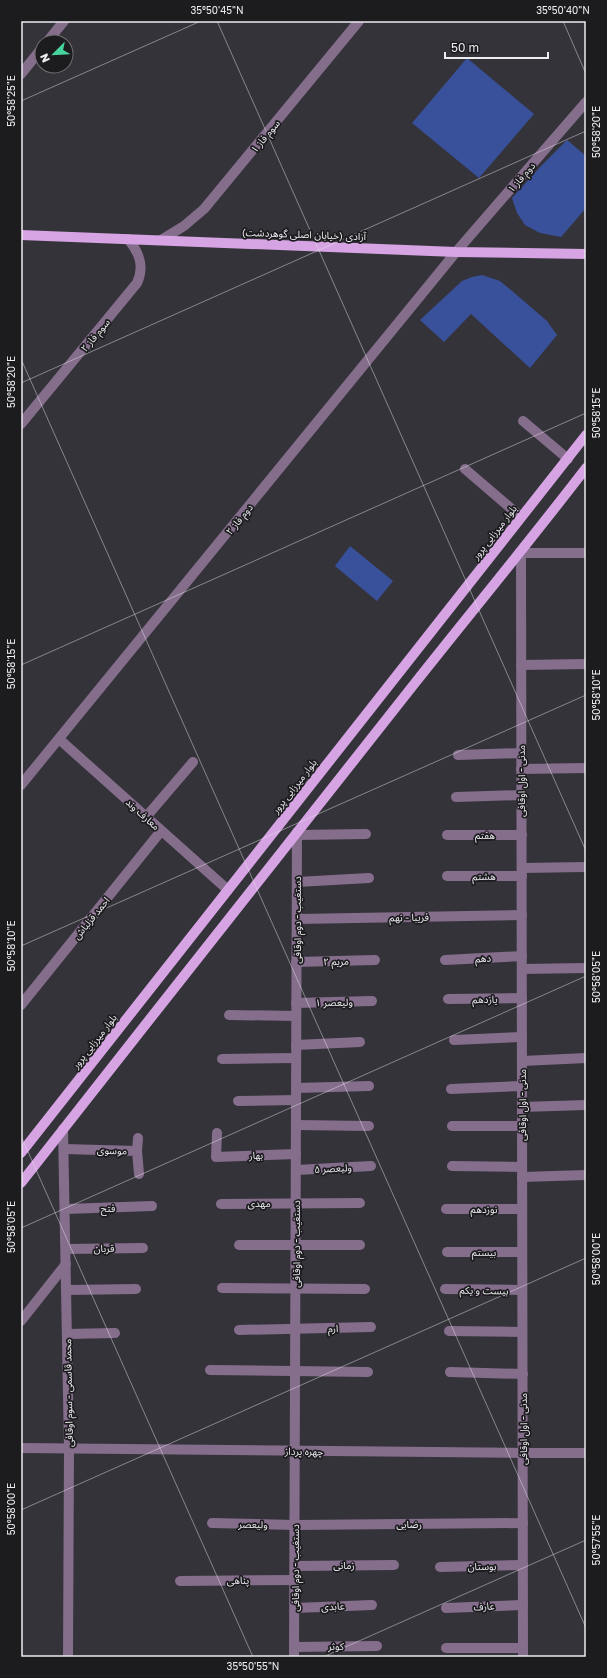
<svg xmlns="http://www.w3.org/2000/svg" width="607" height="1678" font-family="'Golos Text','Noto Sans Arabic',sans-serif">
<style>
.building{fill:#39519b}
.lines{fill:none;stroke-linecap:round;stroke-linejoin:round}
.minor{stroke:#856d8c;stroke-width:10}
.major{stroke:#d6a3e3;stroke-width:10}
.ticks{fill:none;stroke:#edecf1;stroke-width:1;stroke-opacity:0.45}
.labels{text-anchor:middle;stroke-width:3.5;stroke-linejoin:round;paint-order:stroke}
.street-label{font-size:10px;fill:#edecf1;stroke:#1c1b1e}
.neatline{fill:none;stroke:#edecf1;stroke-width:1.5}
.ticks-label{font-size:10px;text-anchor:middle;fill:#edecf1}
</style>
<rect width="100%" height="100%" fill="#34333a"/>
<g class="building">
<polygon points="467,58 534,114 479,178 412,123"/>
<polygon points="567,140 586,156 586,208 561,237 540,233 525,225 517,213 512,198 542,165"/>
<polygon points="482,275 500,281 511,290 547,321 557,335 530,368 471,314 444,342 420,320 462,281 472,277"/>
<polygon points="350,546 393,581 377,601 335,566"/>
</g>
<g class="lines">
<g class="minor">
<polyline points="47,42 64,21"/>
<polyline points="21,74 42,48"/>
<polyline points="161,240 184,226 204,209 359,21"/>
<polyline points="523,421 568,459"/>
<path d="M21,424L137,283C145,266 139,252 128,239"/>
<polyline points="465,469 521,517"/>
<polyline points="521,665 586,664"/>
<polyline points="59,739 228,890"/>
<polyline points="458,755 521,753"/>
<polyline points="521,769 586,768"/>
<polyline points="21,785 456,252 586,102"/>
<polyline points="456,797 522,795"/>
<polyline points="146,817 193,762"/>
<polyline points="297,835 366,834"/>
<polyline points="447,835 522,835"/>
<polyline points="522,868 586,867"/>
<polyline points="447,876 522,876"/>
<polyline points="297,882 369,878"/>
<polyline points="297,919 522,915"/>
<polyline points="445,960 522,956"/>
<polyline points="296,962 375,960"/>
<polyline points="522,969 586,968"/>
<polyline points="448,999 522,998"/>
<polyline points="296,1003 372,1001"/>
<polyline points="21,1005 161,831"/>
<polyline points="229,1015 296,1016"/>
<polyline points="454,1040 522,1037"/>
<polyline points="296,1045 360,1042"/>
<polyline points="222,1059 296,1058"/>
<polyline points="522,1061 586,1058"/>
<polyline points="296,1088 369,1086"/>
<polyline points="451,1089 522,1086"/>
<polyline points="238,1101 296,1100"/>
<polyline points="522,1107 586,1105"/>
<polyline points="296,1125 369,1126"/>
<polyline points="452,1126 522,1126"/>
<polyline points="63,1129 69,1449 68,1657"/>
<polyline points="217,1133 216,1157 296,1154"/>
<polyline points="64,1149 137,1151 139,1174"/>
<polyline points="137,1151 138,1138"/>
<polyline points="452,1166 522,1167"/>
<polyline points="296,1170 371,1166"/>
<polyline points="522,1177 586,1175"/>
<polyline points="221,1204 360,1203"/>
<polyline points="65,1209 152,1206"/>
<polyline points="446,1209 522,1209"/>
<polyline points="239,1245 360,1245"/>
<polyline points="66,1249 143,1248"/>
<polyline points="447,1252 522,1252"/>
<polyline points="222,1288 365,1289"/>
<polyline points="445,1289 522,1290"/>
<polyline points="66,1290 136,1289"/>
<polyline points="21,1321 66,1264"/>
<polyline points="239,1330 371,1327"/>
<polyline points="449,1331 522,1332"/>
<polyline points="67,1334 115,1333"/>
<polyline points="210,1370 368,1372"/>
<polyline points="450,1372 523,1374"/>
<polyline points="21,1448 523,1453 586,1453"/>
<polyline points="212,1523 295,1525 523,1523"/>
<polyline points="295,1566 394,1565"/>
<polyline points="440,1567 523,1565"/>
<polyline points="180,1581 295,1580"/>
<polyline points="295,1608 372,1605"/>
<polyline points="446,1608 523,1605"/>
<polyline points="294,1647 377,1646"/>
<polyline points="446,1648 523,1648"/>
<polyline points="294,1657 297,832"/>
<polyline points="523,1657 521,553 586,553"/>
</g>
<g class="major">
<polyline points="21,235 456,252 586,254"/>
<polyline points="21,1153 586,435"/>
<path d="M21,1183C152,1016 283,850 415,683C472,611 530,541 586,468"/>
</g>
</g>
<path class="ticks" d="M217,21L586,851M563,21L586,74M21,101L201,21M21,359L586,1628M21,383L586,131M21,665L586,413M21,946L586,695M21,1136L253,1657M21,1228L586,976M21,1510L586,1258M323,1657L586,1540"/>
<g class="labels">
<g class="street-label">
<text transform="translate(265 136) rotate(-50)" y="4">سوم فاز ۱</text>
<text transform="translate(521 177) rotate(-49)" y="4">دوم فاز ۱</text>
<text transform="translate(304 234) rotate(2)" y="4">آزادی (خیابان اصلی گوهردشت)</text>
<text transform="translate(95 335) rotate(-50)" y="4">سوم فاز ۲</text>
<text transform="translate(239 519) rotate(-51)" y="4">دوم فاز ۲</text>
<text transform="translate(494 532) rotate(-52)" y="4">بلوار میرزایی پرور</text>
<text transform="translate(521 781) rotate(-90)" y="4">مدنی - اول اوقافی</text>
<text transform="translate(294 786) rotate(-52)" y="4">بلوار میرزایی پرور</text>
<text transform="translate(143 814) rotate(42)" y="4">معارف وند</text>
<text x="485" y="839">هفتم</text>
<text transform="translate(484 876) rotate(-1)" y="4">هشتم</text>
<text transform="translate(409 917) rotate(-1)" y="4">فریبا - نهم</text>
<text transform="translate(91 918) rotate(-51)" y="4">احمد قزلباش</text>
<text transform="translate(297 920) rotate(-90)" y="4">دستغیب - دوم اوقافی</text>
<text transform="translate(483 958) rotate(-3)" y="4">دهم</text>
<text transform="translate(336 961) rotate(-1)" y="4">مریم ۲</text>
<text transform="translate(485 999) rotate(-1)" y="4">یازدهم</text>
<text transform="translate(334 1002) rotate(-1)" y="4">ولیعصر ۱</text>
<text transform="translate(94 1041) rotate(-52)" y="4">بلوار میرزایی پرور</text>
<text transform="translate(522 1105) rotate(-90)" y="4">مدنی - اول اوقافی</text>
<text transform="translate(112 1150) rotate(2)" y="4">موسوی</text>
<text transform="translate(256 1155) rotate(-2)" y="4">بهار</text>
<text transform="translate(333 1168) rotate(-3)" y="4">ولیعصر ۵</text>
<text transform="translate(259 1203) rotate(-1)" y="4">مهدی</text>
<text transform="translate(108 1208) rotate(-2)" y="4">فتح</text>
<text x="484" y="1213">نوزدهم</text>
<text transform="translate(296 1244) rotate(-90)" y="4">دستغیب - دوم اوقافی</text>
<text transform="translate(104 1248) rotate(-1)" y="4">قربان</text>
<text x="484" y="1256">بیستم</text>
<text transform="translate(484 1290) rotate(1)" y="4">بیست و یکم</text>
<text transform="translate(333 1328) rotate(-2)" y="4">ارم</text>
<text transform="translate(68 1393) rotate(-91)" y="4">محمد قاسمی - سوم اوقافی</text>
<text transform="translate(523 1429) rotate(-90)" y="4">مدنی - اول اوقافی</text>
<text transform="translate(304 1451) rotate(1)" y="4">چهره پرداز</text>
<text transform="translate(253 1524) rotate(1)" y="4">ولیعصر</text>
<text x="409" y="1528">رضایی</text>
<text x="344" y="1569">زمانی</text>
<text transform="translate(482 1566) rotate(-1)" y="4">بوستان</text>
<text transform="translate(295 1568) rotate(-90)" y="4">دستغیب - دوم اوقافی</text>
<text transform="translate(238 1580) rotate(-1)" y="4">پناهی</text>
<text transform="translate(333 1606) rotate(-2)" y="4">عابدی</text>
<text transform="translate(484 1606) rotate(-3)" y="4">عارف</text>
<text x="336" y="1650">کوثر</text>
</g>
</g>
<rect width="607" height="1678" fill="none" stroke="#1c1b1e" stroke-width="44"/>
<g transform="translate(54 54) rotate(246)"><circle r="19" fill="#1c1b1e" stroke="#706f72"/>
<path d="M0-3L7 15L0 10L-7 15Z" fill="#46d49e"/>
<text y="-6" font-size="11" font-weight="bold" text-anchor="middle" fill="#edecf1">N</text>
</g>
<path d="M445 52v6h103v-6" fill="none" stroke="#edecf1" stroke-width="2"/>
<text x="451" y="52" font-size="12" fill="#edecf1" stroke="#1c1b1e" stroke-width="3" paint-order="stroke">50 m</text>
<rect x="22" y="22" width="563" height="1634" class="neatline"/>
<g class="ticks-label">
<text x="217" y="14">35°50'45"N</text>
<text x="563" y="14">35°50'40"N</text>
<text transform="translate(11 101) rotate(-90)" y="4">50°58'25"E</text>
<text transform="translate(596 132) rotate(-90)" y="4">50°58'20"E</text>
<text transform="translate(11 382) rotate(-90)" y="4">50°58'20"E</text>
<text transform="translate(596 413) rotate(-90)" y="4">50°58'15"E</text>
<text transform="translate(11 664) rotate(-90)" y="4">50°58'15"E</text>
<text transform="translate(596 695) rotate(-90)" y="4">50°58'10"E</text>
<text transform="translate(11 946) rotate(-90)" y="4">50°58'10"E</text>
<text transform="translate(596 977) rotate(-90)" y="4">50°58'05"E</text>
<text transform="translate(11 1227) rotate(-90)" y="4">50°58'05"E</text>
<text transform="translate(596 1259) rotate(-90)" y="4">50°58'00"E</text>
<text transform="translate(11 1509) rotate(-90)" y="4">50°58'00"E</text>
<text transform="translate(596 1540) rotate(-90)" y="4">50°57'55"E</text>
<text x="253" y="1670">35°50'55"N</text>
</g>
</svg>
